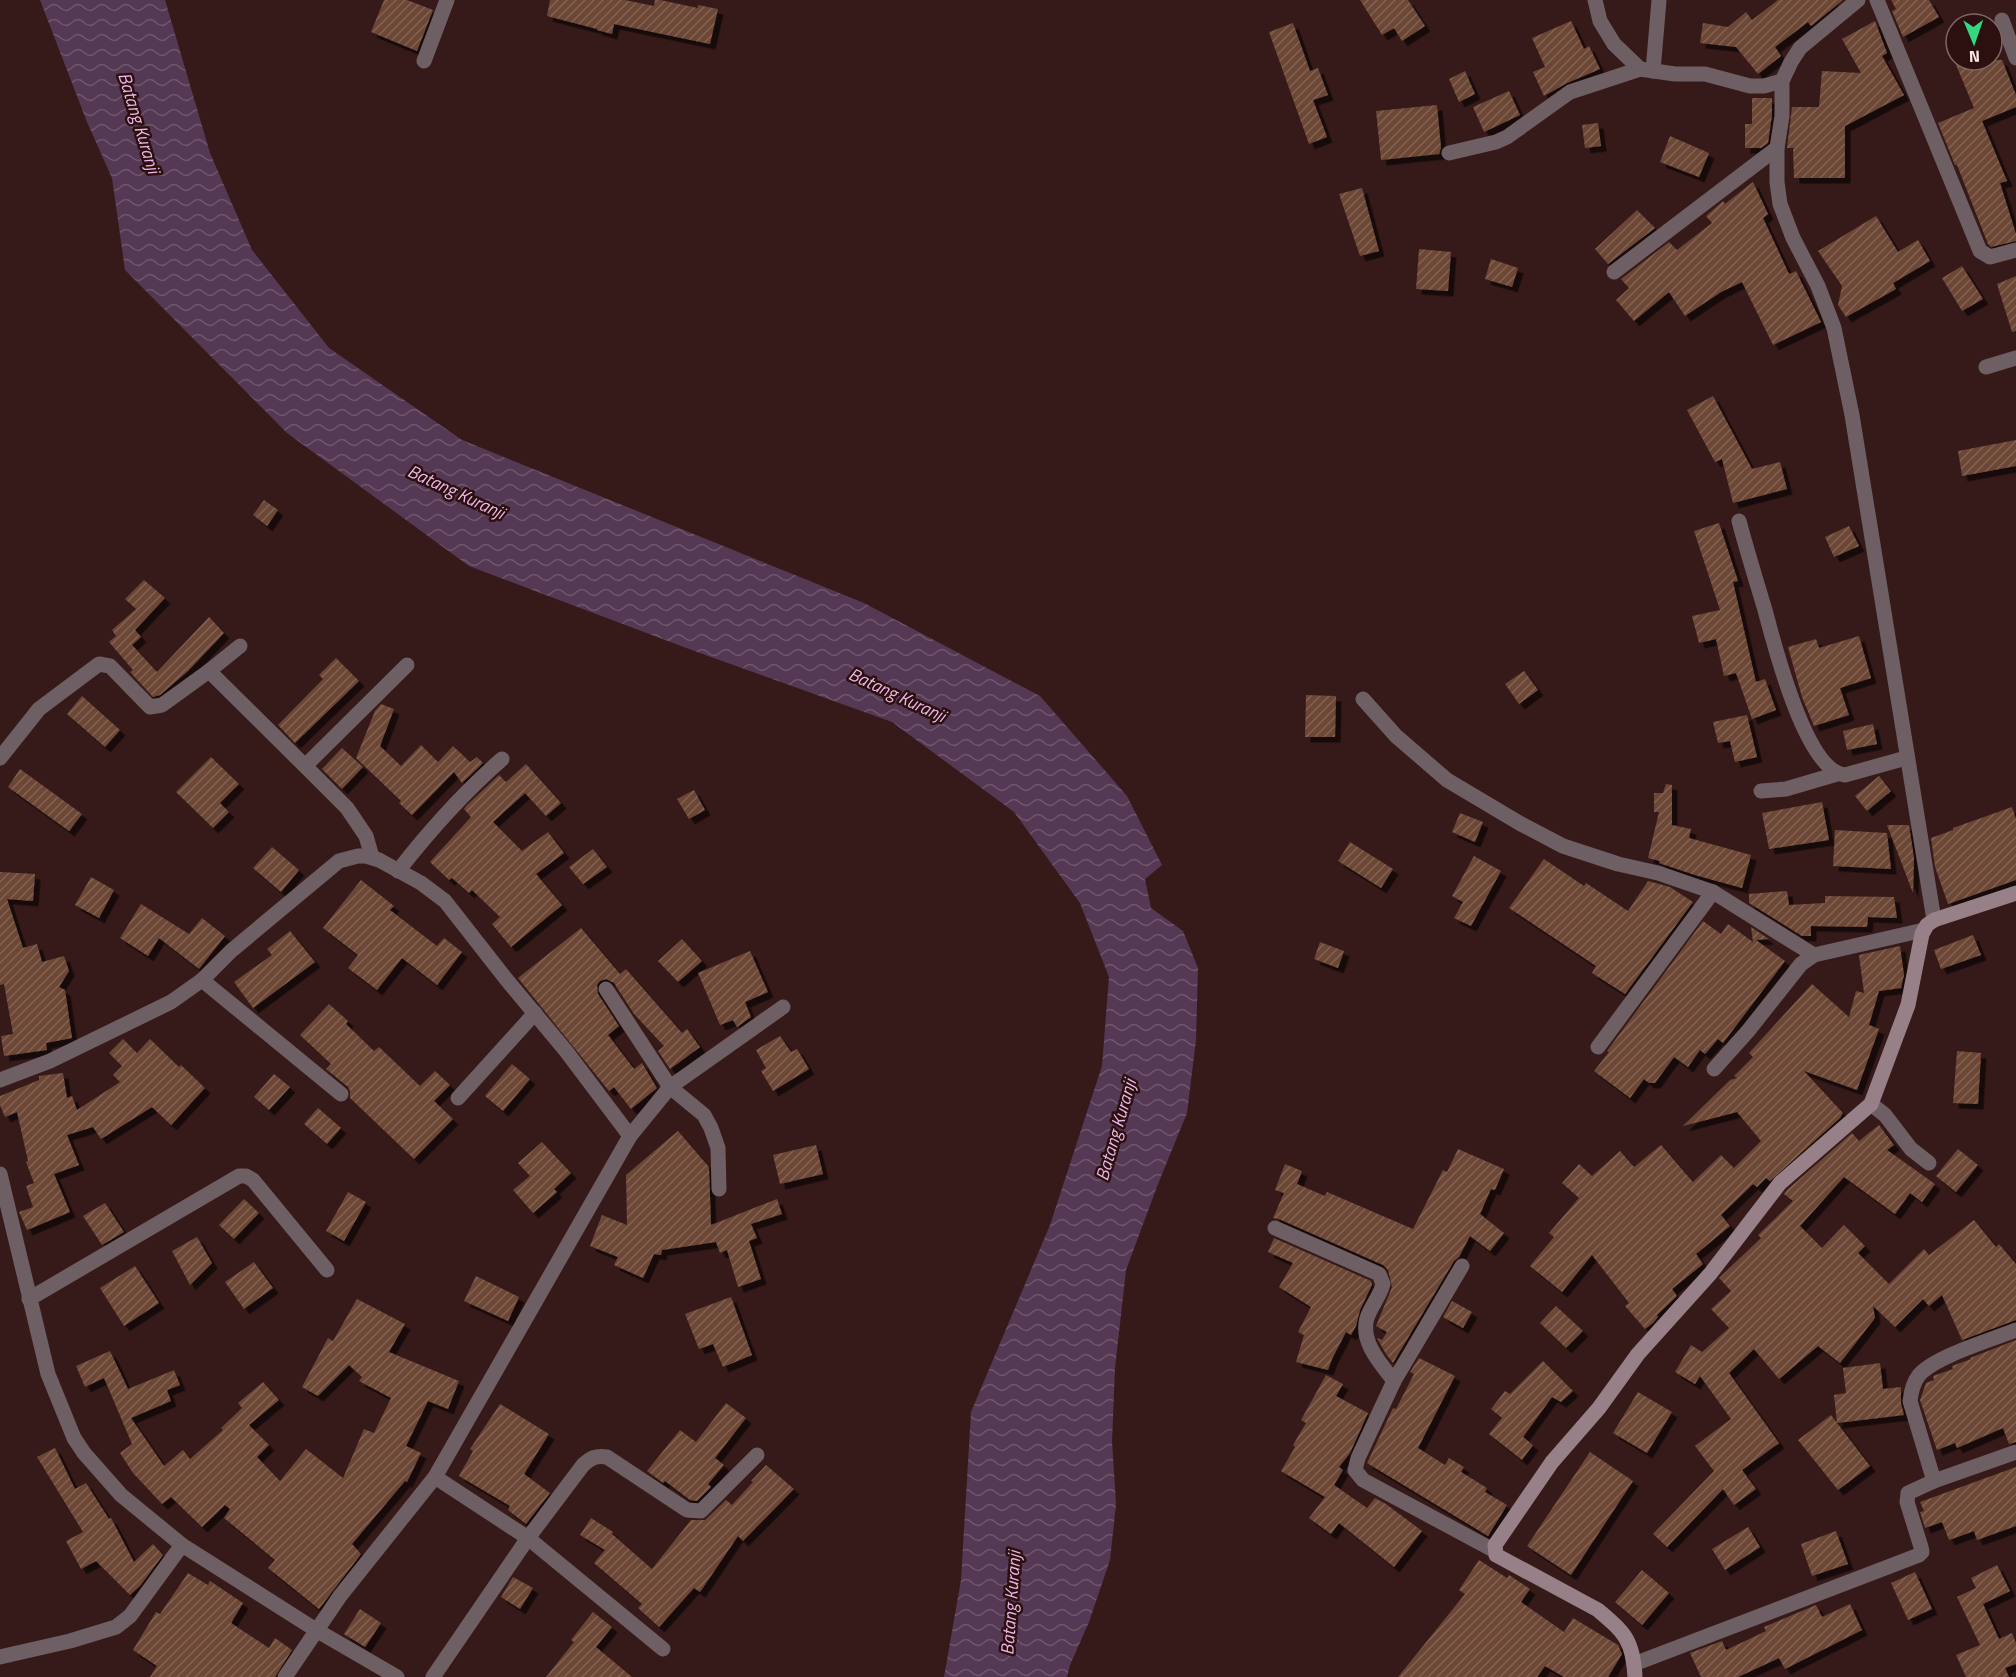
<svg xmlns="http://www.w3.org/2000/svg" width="2016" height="1677" font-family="'Titillium Web',sans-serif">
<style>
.water{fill:url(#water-waves)}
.building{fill:url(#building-hatch);filter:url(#shadow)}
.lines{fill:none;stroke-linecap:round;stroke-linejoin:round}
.street{stroke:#6e5f64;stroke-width:15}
.secondary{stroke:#988089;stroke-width:15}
.labels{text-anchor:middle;stroke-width:5;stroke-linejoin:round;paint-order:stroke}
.water-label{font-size:18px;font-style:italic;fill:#ebb7e8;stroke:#2c1010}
</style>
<defs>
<pattern id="water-waves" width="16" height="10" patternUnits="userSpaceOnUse" patternTransform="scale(1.5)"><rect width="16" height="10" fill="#553954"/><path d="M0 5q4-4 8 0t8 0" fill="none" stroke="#6e566d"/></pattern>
<pattern id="building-hatch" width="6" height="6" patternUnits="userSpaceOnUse" patternTransform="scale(1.5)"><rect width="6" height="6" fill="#6c4735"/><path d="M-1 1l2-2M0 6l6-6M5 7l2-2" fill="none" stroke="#826252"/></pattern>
<filter id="shadow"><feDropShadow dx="5.5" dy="5.5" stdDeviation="0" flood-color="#0009"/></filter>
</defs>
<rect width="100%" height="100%" fill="#361a19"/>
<polygon class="water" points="40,0 165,0 210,153 252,250 329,348 462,440 864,603 1040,696 1127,796 1162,865 1145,879 1151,908 1183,931 1198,968 1196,1040 1187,1113 1158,1184 1126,1270 1115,1368 1112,1441 1116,1504 1110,1560 1089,1622 1070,1665 1067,1677 944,1677 961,1580 971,1412 1050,1225 1102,1066 1109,977 1080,903 1014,812 892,722 697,652 469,566 287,433 125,270 112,178 87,122"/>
<g class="building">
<polygon points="384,0 407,0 433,10 417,51 371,32"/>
<polygon points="550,0 625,0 654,6 655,0 660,0 698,8 698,5 718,9 710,44 614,24 612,34 597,30 597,29 547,16"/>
<polygon points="1360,0 1408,0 1425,26 1402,41 1394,28 1382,35"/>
<polygon points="1778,0 1843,0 1811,26 1808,22 1775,47 1781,56 1758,74 1736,47 1700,43 1703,23 1728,27 1746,12 1752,20"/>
<polygon points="1891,0 1929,0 1939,17 1903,37 1892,11 1896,9"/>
<polygon points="1571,21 1584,49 1589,46 1600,69 1567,83 1544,96 1533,72 1545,67 1532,38"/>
<polygon points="1875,21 1887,53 1882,56 1904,95 1845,126 1845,178 1794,178 1793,149 1795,148 1787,148 1792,107 1819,107 1822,71 1861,73 1842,39"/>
<polygon points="1293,23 1310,71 1318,68 1328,95 1313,100 1327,137 1309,144 1269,32"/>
<polygon points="1954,60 2002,60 2016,95 2016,107 1982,121 2007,181 2000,183 2016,234 2016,241 1991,247 1988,244 1957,165 1955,165 1938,123 1974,108"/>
<polygon points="1465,71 1475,94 1459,102 1449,79"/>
<polygon points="1509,91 1520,115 1484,132 1473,107"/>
<polygon points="1752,98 1772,98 1772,115 1768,143 1761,148 1745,148 1745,124 1752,124"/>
<polygon points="1437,105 1441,148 1439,154 1381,160 1376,111"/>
<polygon points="1598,123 1601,146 1585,148 1582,125"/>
<polygon points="1670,136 1709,153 1699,177 1660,162"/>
<polygon points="1753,182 1768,214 1763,218 1789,274 1796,271 1821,322 1773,345 1742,282 1721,292 1685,316 1669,292 1634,321 1616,300 1629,288 1621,279 1669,242 1677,250 1712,223 1706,216 1723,201 1725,204"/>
<polygon points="1362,188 1379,251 1360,256 1339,194"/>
<polygon points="1637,210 1655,228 1608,264 1595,249"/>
<polygon points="1876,216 1898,252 1918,240 1930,261 1893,283 1896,289 1846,317 1838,305 1842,286 1818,251"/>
<polygon points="1419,249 1451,252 1448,291 1416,289"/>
<polygon points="1491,259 1518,268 1512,287 1485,279"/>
<polygon points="1962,266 1983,299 1962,311 1942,278"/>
<polygon points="2016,276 2016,331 2012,332 1997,284"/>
<polygon points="1713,396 1752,469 1780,462 1787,489 1733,503 1722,459 1715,462 1687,410"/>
<polygon points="2016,440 2016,466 1962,476 1958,451"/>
<polygon points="264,500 278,510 267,526 253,515"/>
<polygon points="1719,523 1738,581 1733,582 1756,682 1765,679 1776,710 1752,719 1736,673 1724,676 1716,639 1699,643 1692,616 1720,610 1694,531"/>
<polygon points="1849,526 1859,546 1834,557 1825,537"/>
<polygon points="144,580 165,598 135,630 141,637 132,645 157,672 209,617 224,633 188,671 160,695 153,697 130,672 133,670 109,642 116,636 112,630 136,609 125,599"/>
<polygon points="1859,636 1871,678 1840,688 1849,715 1814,726 1802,697 1788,647 1816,639 1819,648"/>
<polygon points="336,658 359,681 295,743 278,725 323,679 319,675"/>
<polygon points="1524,671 1538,690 1519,704 1505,684"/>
<polygon points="1306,695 1336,696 1335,737 1305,737"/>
<polygon points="82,696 120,730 105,747 67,714"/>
<polygon points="381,704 394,709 380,746 401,766 421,745 438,762 453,746 470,762 477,757 483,763 462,783 454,772 412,815 399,803 401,801 356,758 375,711"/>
<polygon points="1747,715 1757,757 1735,762 1730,741 1718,743 1713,722"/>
<polygon points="1873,724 1877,744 1847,750 1843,731"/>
<polygon points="342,748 363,767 342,789 322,769"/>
<polygon points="211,757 239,784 220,803 229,812 213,828 176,792"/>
<polygon points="526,764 561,803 546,816 525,793 493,822 522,851 548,832 564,853 536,874 562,905 511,947 492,924 500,917 472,890 469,893 452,878 449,880 430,862 471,817 464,809 467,805 499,775 506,782"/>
<polygon points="20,769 82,814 69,831 8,787"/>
<polygon points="1879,776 1891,791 1867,811 1855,796"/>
<polygon points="1666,784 1672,785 1672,825 1691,829 1689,838 1751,855 1742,888 1695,875 1659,863 1660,861 1648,858 1659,812 1654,812 1654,793 1663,793"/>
<polygon points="694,790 705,810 689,819 677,799"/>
<polygon points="1822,802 1829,840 1769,849 1762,813"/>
<polygon points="2012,807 2016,819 2016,880 1948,904 1935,867 1931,838 1953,830 1953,828"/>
<polygon points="1460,813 1483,822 1475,842 1452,832"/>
<polygon points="1887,825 1909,825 1914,858 1913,893"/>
<polygon points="1835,830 1887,833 1891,869 1833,866"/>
<polygon points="1350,842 1393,869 1381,888 1338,861"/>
<polygon points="272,847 299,870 281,892 253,868"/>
<polygon points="593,849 607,867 583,884 569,867"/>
<polygon points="1474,856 1501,871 1471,926 1454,918 1463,902 1452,896"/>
<polygon points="1544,859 1584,886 1586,883 1628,911 1648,881 1670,887 1693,902 1625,994 1592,973 1596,966 1509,908"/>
<polygon points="0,872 35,874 33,901 7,899 23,948 37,944 42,962 64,956 69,971 59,987 65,990 72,1038 46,1043 47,1050 4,1056 1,1036 13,1034 4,984 0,985"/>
<polygon points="91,877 114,890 99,918 75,905"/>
<polygon points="361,880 394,906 390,910 437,946 444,938 462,952 437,985 402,958 377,990 348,968 358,955 323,928"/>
<polygon points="1787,891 1789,905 1825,903 1825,896 1894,897 1897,918 1868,917 1867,927 1811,926 1811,936 1802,936 1749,903 1749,894"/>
<polygon points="141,904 189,934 202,918 225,936 199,969 159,938 148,956 120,938"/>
<polygon points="1703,921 1721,934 1728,924 1753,942 1751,927 1769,939 1756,940 1785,961 1723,1043 1718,1039 1705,1054 1700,1050 1688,1067 1674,1057 1655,1083 1649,1083 1644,1079 1630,1098 1594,1071 1609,1052 1607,1051"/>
<polygon points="581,928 620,974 626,969 682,1033 687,1029 700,1047 670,1069 658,1051 664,1046 634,1014 614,983 606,979 600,981 597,985 598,994 619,1026 608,1035 634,1069 642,1063 657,1088 631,1109 614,1087 609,1091 518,978"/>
<polygon points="290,931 315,962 253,1008 234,982 272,955 267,949"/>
<polygon points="1973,935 1981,955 1941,969 1934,950"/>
<polygon points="682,939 702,961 678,982 658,961"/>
<polygon points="1320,942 1344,951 1338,968 1314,959"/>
<polygon points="1900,946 1904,975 1901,988 1879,991 1869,1025 1879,1029 1857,1090 1804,1071 1843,1113 1840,1118 1770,1181 1766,1178 1757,1187 1753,1184 1721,1215 1730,1226 1696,1254 1703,1264 1672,1289 1677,1296 1657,1315 1658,1317 1653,1323 1645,1329 1625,1306 1629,1303 1592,1255 1562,1292 1530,1266 1554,1237 1549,1233 1579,1198 1562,1183 1579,1164 1592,1176 1620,1151 1634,1167 1661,1145 1693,1182 1721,1155 1734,1168 1761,1141 1737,1112 1683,1126 1730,1080 1737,1078 1734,1076 1753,1057 1749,1053 1812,984 1849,1017 1856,991 1864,993 1859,955"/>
<polygon points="750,951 768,992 745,1002 751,1017 737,1027 733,1020 720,1025 698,973"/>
<polygon points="329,1004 348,1021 346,1024 374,1051 379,1047 420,1086 435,1071 450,1085 434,1101 453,1119 414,1159 350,1098 350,1091 348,1087 326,1069 331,1064 300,1035"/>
<polygon points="780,1036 791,1052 797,1049 809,1069 773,1091 761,1071 766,1068 756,1050"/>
<polygon points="123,1039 137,1053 150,1039 179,1067 181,1065 205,1088 171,1125 152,1107 101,1139 93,1127 67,1135 79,1165 54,1174 70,1212 27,1230 19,1212 33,1207 26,1186 34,1183 26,1162 28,1161 17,1112 5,1117 0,1105 0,1096 39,1080 39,1076 63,1073 67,1098 72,1096 77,1110 120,1082 113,1075 122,1066 109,1053"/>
<polygon points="1957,1051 1981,1053 1978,1104 1953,1103"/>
<polygon points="512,1064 530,1079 503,1111 485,1096"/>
<polygon points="274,1074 290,1087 269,1110 254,1097"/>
<polygon points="318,1108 341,1128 327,1144 304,1124"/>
<polygon points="1879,1125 1894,1145 1887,1150 1935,1184 1922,1202 1910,1193 1895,1214 1844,1177 1800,1226 1822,1248 1844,1225 1865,1246 1858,1253 1889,1284 1924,1249 1929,1255 1974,1220 1996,1247 1999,1244 2016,1264 2016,1320 1962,1340 1942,1295 1929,1306 1923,1299 1895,1327 1873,1306 1875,1318 1840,1363 1818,1346 1779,1379 1754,1349 1729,1373 1779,1443 1742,1470 1756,1489 1734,1505 1723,1489 1667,1547 1653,1534 1714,1471 1695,1446 1731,1419 1700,1376 1695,1384 1675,1372 1691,1345 1702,1352 1729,1328 1711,1309 1731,1291 1719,1278 1761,1238 1758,1235 1793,1201 1784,1194 1787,1190 1852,1133 1859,1141"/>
<polygon points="678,1131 709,1167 711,1225 777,1199 782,1214 751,1224 757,1238 749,1241 761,1279 738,1287 727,1250 720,1253 716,1242 662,1250 661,1255 654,1254 643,1278 614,1265 618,1257 590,1246 602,1215 627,1225 626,1175"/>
<polygon points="542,1142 571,1173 554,1189 557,1192 533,1213 513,1190 530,1176 518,1163"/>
<polygon points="816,1145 823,1174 780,1184 773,1155"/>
<polygon points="1458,1149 1504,1169 1495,1190 1491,1189 1480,1214 1504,1233 1490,1251 1470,1236 1459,1257 1454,1261 1393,1363 1386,1354 1377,1338 1382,1340 1387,1332 1376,1326 1392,1287 1388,1270 1383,1265 1279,1219 1273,1218 1284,1193 1275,1190 1285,1164 1302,1171 1297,1184 1325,1196 1327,1192 1413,1229 1443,1170 1447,1172"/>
<polygon points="1958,1149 1978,1165 1956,1192 1936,1176"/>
<polygon points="348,1192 366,1202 344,1241 326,1231"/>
<polygon points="244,1199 259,1213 234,1239 219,1225"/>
<polygon points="105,1203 124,1232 102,1245 83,1216"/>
<polygon points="197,1237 212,1263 190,1285 172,1251"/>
<polygon points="1274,1238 1371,1281 1372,1285 1360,1310 1356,1326 1351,1335 1346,1332 1332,1359 1328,1370 1296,1362 1304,1335 1298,1332 1311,1307 1279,1287 1293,1263 1268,1252"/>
<polygon points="254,1262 273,1288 244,1309 225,1282"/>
<polygon points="135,1266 159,1303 124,1326 100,1288"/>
<polygon points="476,1276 519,1297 508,1321 464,1301"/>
<polygon points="731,1297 752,1355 723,1367 713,1344 699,1349 685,1314"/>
<polygon points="357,1299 405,1324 389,1352 459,1381 448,1409 428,1401 406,1446 421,1453 407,1482 405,1481 352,1544 361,1554 319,1609 268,1568 275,1560 224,1518 230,1509 225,1505 202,1527 171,1497 162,1504 133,1473 120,1453 132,1444 104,1378 85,1387 76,1366 110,1351 128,1389 174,1370 180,1385 167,1390 171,1401 131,1418 164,1466 183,1450 190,1459 223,1430 221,1428 242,1408 238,1403 263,1382 279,1400 249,1425 269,1445 257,1457 280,1481 306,1449 343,1478 364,1429 374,1433 391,1398 359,1381 362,1377 349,1365 318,1396 302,1387 328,1338 333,1341"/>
<polygon points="1452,1301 1472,1312 1463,1328 1443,1317"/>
<polygon points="1556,1306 1583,1331 1566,1348 1540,1323"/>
<polygon points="2016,1340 2016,1442 2009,1444 2003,1428 1957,1448 1955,1443 1937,1450 1920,1400 1926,1383 1934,1380 1933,1376 1953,1369 1952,1366 1971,1359 1970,1358"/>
<polygon points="1419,1358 1455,1376 1418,1448 1445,1465 1449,1458 1464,1467 1461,1472 1487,1488 1485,1492 1507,1505 1488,1536 1367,1463 1393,1408 1396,1409 1414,1374 1410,1372"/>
<polygon points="1543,1361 1573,1391 1561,1402 1552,1397 1523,1437 1533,1445 1522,1460 1489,1434 1502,1418 1491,1409 1505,1391 1510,1394"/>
<polygon points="1880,1363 1883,1389 1901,1387 1901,1403 1904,1415 1837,1423 1834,1395 1846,1393 1843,1368"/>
<polygon points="1326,1375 1343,1384 1336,1396 1368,1413 1350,1453 1339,1467 1343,1470 1334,1485 1367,1508 1375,1498 1386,1504 1422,1531 1394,1567 1339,1523 1331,1534 1309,1518 1325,1497 1281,1471 1295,1447 1293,1445 1306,1423 1301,1420"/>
<polygon points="1638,1392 1672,1412 1647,1453 1613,1433"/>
<polygon points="726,1403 746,1418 715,1458 724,1465 708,1484 711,1487 697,1501 690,1500 665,1481 663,1483 647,1471 680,1430 696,1442"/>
<polygon points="500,1404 549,1434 524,1474 550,1493 526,1524 508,1510 510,1506 459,1476 473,1451 470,1449"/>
<polygon points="1831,1415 1870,1466 1838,1490 1798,1440"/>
<polygon points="55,1448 75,1489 86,1483 109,1519 111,1518 134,1562 153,1544 163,1555 140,1586 130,1595 96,1561 81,1569 66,1541 83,1532 37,1457"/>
<polygon points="1590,1452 1633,1481 1571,1575 1527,1546"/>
<polygon points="766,1465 794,1489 743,1541 738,1536 700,1592 694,1588 659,1627 638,1608 642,1604 594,1563 605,1550 580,1535 591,1518 613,1532 612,1534 652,1569 691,1520 705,1520 726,1500 732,1505 753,1482 751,1481"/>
<polygon points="2016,1467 2016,1526 1977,1540 1974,1531 1949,1540 1942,1522 1925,1528 1920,1512 1924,1511 1920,1502"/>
<polygon points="1748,1527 1760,1547 1725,1570 1712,1549"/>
<polygon points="1836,1531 1848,1564 1812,1576 1801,1544"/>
<polygon points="1479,1560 1507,1578 1509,1575 1530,1589 1521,1602 1564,1632 1573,1618 1618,1645 1622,1654 1608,1677 1564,1677 1545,1666 1537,1677 1398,1677 1465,1594 1459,1590"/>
<polygon points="1997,1565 2010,1591 1983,1604 1999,1639 2012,1633 2016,1643 2016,1664 2005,1668 2009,1677 1966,1677 1956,1655 1980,1645 1957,1597 1976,1588 1971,1578"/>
<polygon points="1642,1570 1669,1593 1642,1625 1615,1602"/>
<polygon points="1915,1572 1932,1609 1908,1620 1891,1583"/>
<polygon points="188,1573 208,1585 210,1581 243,1603 231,1623 269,1648 275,1638 292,1650 275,1677 150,1677 157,1666 133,1650 156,1612 160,1614"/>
<polygon points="513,1577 533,1588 520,1609 501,1597"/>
<polygon points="1850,1604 1862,1630 1785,1669 1779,1658 1738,1677 1701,1677 1690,1653 1722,1641 1726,1650 1766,1631 1764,1627 1816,1605 1822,1617"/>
<polygon points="360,1609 381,1623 365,1647 344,1634"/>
<polygon points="593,1612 612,1627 596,1647 632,1677 546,1677 574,1642 571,1640"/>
</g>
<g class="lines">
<g class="street">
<polyline points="1595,0 1600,21 1614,44 1640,69 1675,74 1705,74 1750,86 1764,86 1782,81"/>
<polyline points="1858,0 1800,48 1791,62 1782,81 1782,116 1777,148 1777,182 1780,204 1793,238 1818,286 1834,328 1852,415 1934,920"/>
<polyline points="1877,0 1980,251 1990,257 2016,250"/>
<polyline points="2002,20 2016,58"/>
<polyline points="424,61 447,0"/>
<polyline points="1653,71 1659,0"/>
<polyline points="1449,153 1496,142 1507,137 1570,92 1640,69"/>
<polyline points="1614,272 1777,148"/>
<polyline points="1986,367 2016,358"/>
<path d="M1739,521C1747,551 1756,580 1765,610C1774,644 1806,771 1845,775L1906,758"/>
<polyline points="209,671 240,646"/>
<polyline points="1363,699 1396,736 1447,780 1521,824 1563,846 1618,864 1658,873 1713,892 1814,955"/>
<polyline points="0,758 39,709 99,664 110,666 150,707 162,705 209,671 305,766 407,665"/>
<polyline points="305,766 347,808 366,836 372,857"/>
<polyline points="1761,791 1786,789 1837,774"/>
<path d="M398,871C430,830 463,793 502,759"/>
<polyline points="202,980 341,1094"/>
<polyline points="606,989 670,1087 704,1115 711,1128 718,1148 719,1189"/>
<polyline points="1598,1047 1713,892"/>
<polyline points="1714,1069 1748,1031 1801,964 1814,955 1924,930"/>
<polyline points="0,1080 50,1061 171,1002 202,980 231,951 339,861 358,856 366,856 379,860 421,883 445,901 506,979 566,1051 630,1136"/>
<polyline points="458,1098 535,1013"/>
<polyline points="1871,1104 1885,1115 1911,1149 1929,1163"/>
<polyline points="0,1174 48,1374 74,1438 84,1453 121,1495 182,1545 316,1630 397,1677"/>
<path d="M1275,1228L1379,1274L1383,1284C1380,1296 1371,1306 1367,1318C1360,1342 1381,1364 1394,1381"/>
<polyline points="1462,1266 1394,1381 1358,1458 1355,1470 1363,1480 1495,1551"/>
<polyline points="29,1299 239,1176 246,1176 253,1180 327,1270"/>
<polyline points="435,1477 528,1538 663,1649"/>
<path d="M1934,1481L1910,1401C1911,1392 1913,1383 1919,1375C1936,1356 1991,1340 2016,1330"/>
<polyline points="0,1657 70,1641 116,1627 130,1616 182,1545"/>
<polyline points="1634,1664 1919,1555 1922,1552 1921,1547 1907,1502 1908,1493 1934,1481 2016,1452"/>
<polyline points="285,1677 340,1596 435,1477 630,1136 670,1087 783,1007"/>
<path d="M433,1677L528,1538L583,1465C591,1458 596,1455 607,1457L687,1510L701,1511L757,1455"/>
</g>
<path class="secondary" d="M1635,1677C1633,1640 1625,1633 1598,1610L1496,1555L1495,1545L1552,1462L1599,1408L1638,1354L1710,1274L1780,1183L1871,1104L1908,1005L1922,934L1927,925L1934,920L2016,893"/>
</g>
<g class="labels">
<g class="water-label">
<text transform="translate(139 123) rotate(73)" y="6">Batang Kuranji</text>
<text transform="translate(456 492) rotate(25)" y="6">Batang Kuranji</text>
<text transform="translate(897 695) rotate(25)" y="6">Batang Kuranji</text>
<text transform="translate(1116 1130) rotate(-74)" y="6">Batang Kuranji</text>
<text transform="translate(1011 1603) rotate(-86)" y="6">Batang Kuranji</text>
</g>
</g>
<g transform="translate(1974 42) rotate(178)"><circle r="28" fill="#2c1010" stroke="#7f6666" stroke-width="1.5"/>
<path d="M0-4.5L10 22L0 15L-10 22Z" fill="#34d881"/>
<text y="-9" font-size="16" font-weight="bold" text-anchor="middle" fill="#fce8e6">N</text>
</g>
</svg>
